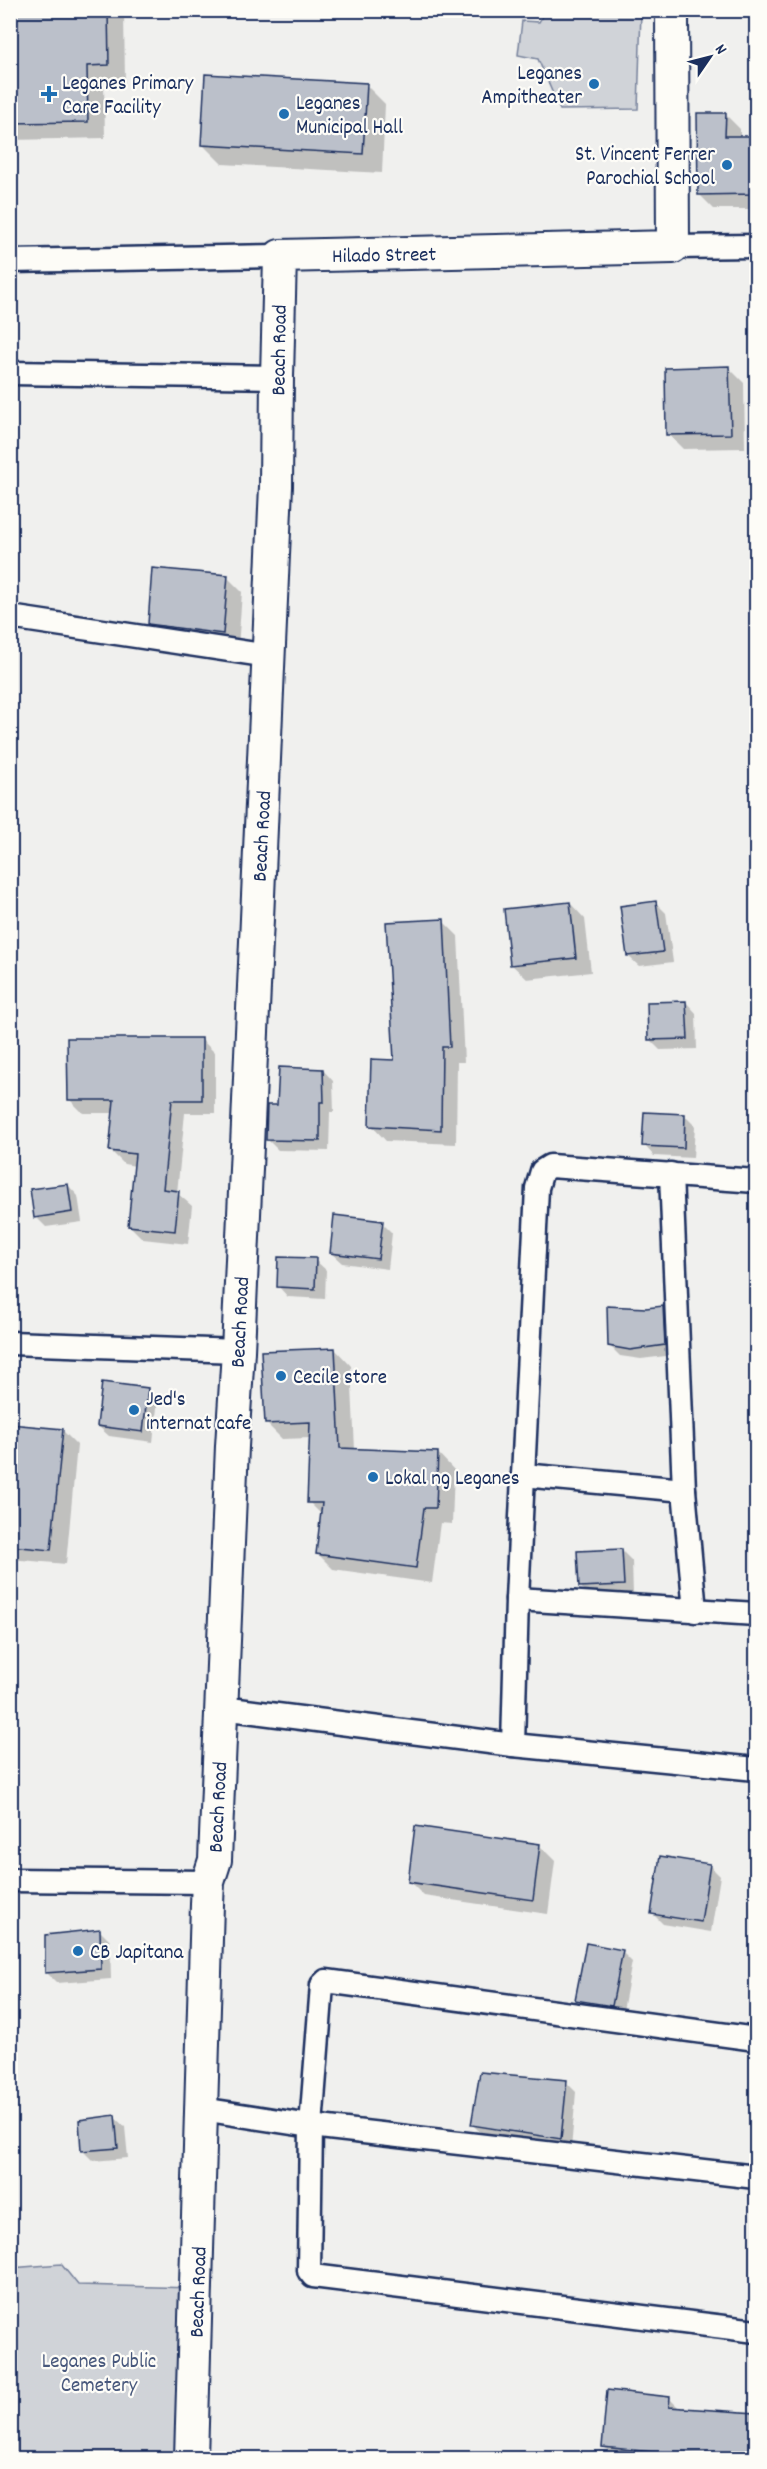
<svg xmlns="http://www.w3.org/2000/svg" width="767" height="2469" font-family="Dekko,sans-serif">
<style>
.green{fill:#d0d3d8;stroke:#76819b;stroke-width:1.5}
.shadow{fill:#0003}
.building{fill:#bbc0ca;stroke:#1b2f5e;stroke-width:1.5}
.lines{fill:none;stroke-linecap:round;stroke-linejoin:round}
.street-casing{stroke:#1b2f5e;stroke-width:27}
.secondary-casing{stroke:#1b2f5e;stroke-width:36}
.street{stroke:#fdfcf7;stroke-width:22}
.secondary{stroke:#fdfcf7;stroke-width:32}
.poi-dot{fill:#1f6fb2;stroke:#fdfcf7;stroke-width:2}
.labels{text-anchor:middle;stroke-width:4.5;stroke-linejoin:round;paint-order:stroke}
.poi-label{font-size:21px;fill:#1b2f5e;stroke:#fdfcf7;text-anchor:start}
.street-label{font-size:21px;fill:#1b2f5e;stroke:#fdfcf7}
.park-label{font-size:21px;fill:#48587c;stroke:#fdfcf7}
</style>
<rect width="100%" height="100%" fill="#f0f0ee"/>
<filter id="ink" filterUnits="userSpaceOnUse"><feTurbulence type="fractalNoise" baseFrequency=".0167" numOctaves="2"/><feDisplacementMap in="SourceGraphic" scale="12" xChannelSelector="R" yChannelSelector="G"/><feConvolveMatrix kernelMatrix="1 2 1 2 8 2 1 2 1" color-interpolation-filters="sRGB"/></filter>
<g filter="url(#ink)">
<g class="green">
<polygon points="546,10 641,11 638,109 560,110 538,59 518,55 522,21 539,22"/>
<polygon points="61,2264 78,2285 194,2288 183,2458 11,2458 11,2268"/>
</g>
<g class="shadow">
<polygon points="10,10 124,12 125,82 104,82 105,138 10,140"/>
<polygon points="366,85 385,104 382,173 222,164 203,145"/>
<polygon points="725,114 740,129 740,138 756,138 756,209 714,209 699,194"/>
<polygon points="729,368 744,383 745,448 683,449 668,434"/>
<polygon points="227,577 242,592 238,648 164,639 149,624"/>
<polygon points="570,903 585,919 591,972 527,979 511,964"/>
<polygon points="656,903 666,913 673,962 639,966 628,956"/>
<polygon points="443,921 458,936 464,1062 457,1062 456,1144 386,1141 371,1125"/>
<polygon points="686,1002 696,1013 697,1049 660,1050 649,1039"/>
<polygon points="201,1039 215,1053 215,1113 185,1113 177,1193 192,1206 188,1244 143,1239 129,1225 135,1166 124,1164 111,1151 115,1113 83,1113 69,1099"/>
<polygon points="323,1070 333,1081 334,1112 330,1112 329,1151 278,1150 268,1140 278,1106"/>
<polygon points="685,1116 695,1126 693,1158 654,1156 644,1145"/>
<polygon points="68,1185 78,1196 82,1222 46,1227 36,1217"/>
<polygon points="382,1223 392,1233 388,1269 342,1263 331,1253"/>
<polygon points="315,1260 326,1270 325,1299 288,1297 278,1286"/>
<polygon points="662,1308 673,1318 674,1355 641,1359 620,1356 610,1346 646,1309"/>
<polygon points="335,1349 351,1366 355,1450 438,1453 454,1470 452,1524 440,1523 432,1583 333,1569 317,1553 322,1515 309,1502 311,1438 282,1439 266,1423"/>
<polygon points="147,1389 158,1399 153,1442 109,1436 98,1426"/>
<polygon points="10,1425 62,1430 77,1445 66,1564 10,1559"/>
<polygon points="621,1550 632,1561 633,1595 590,1597 580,1586"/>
<polygon points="750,1724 756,1724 756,1760 751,1754"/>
<polygon points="540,1846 555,1861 548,1914 424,1896 409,1881"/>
<polygon points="710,1866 720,1876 711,1932 663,1924 653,1914"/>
<polygon points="100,1931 110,1941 111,1979 57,1983 47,1973"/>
<polygon points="622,1952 632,1962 622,2016 587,2010 577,1999"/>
<polygon points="566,2082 576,2092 571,2149 483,2135 473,2125"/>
<polygon points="114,2117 125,2127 128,2158 93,2161 83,2151"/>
<polygon points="669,2398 681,2410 756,2415 756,2458 616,2458 603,2446"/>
</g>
<g class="building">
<polygon points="10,10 108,10 109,65 87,66 88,122 10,123"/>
<polygon points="205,74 367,83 363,154 201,145"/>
<polygon points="697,113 726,113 725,136 756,136 756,194 698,195"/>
<polygon points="729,366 731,434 666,435 665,368"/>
<polygon points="152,568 228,575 223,634 148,624"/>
<polygon points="656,901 663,952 627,956 620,906"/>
<polygon points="570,902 576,958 510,965 504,909"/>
<polygon points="444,919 450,1047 442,1047 441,1130 369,1126 371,1059 394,1060 386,922"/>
<polygon points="686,1001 688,1039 648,1040 647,1002"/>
<polygon points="67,1038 202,1038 202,1100 172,1100 163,1189 179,1191 175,1231 128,1226 135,1154 109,1151 114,1100 68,1100"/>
<polygon points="279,1067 323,1069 324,1102 320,1102 320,1141 266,1140 267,1105 277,1105"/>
<polygon points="644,1112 685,1114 684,1148 642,1146"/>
<polygon points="68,1184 72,1212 34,1218 30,1189"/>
<polygon points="334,1215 383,1221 378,1259 330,1253"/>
<polygon points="278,1257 316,1258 315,1289 277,1287"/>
<polygon points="607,1306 646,1308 663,1306 665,1345 630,1350 608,1346"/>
<polygon points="335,1348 340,1448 438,1452 436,1508 424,1508 416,1568 316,1554 322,1503 307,1503 310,1422 265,1424 261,1351"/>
<polygon points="102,1382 148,1388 143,1432 97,1426"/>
<polygon points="10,1424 63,1429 51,1550 10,1546"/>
<polygon points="622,1549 624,1585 579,1587 577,1551"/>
<polygon points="415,1826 540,1844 533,1900 408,1882"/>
<polygon points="660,1856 710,1864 701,1922 651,1914"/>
<polygon points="100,1929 101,1969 45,1973 45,1935"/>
<polygon points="586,1943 623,1950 612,2006 575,2000"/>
<polygon points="480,2072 567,2080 561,2139 471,2125"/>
<polygon points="115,2115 118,2148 81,2151 79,2120"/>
<polygon points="607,2390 670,2397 669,2407 756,2413 756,2458 664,2453 602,2447"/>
</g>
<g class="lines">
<defs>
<g id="street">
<polyline points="673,247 756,246"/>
<polyline points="10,261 280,256"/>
<polyline points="10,373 277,377"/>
<polyline points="10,617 269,656"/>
<polyline points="671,1174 684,1490 695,1611"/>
<polyline points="10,1343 238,1351"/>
<polyline points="523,1475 684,1490"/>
<polyline points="517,1599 756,1614"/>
<polyline points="222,1708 513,1745 756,1769"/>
<polyline points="513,1745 517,1599 537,1188 542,1171 550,1166 756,1181"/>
<polyline points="10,1880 208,1882"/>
<polyline points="756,2039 326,1981 322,1985 311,2126 309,2271 313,2276 756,2331"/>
<polyline points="202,2109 311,2126 756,2177"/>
</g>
<polyline id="secondary" points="191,2458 207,1904 208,1882 215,1860 232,1446 238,1351 276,486 277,377 280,256 673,247 672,10"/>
</defs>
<use href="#street" class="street-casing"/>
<use href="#secondary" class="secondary-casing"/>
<use href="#street" class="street"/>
<use href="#secondary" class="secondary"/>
</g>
</g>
<g class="poi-dot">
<circle cx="594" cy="84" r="6"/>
<path d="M46 85h6v6h6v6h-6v6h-6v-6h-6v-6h6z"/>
<circle cx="284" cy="114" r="6"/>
<circle cx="727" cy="165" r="6"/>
<circle cx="281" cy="1376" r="6"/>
<circle cx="134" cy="1410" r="6"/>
<circle cx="373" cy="1477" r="6"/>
<circle cx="78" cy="1951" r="6"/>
</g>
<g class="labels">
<g class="poi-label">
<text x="582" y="79" text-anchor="end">Leganes<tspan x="582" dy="24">Ampitheater</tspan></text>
<text x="62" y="89">Leganes Primary<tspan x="62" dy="24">Care Facility</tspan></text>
<text x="296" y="109">Leganes<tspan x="296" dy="24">Municipal Hall</tspan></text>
<text x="715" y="160" text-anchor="end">St. Vincent Ferrer<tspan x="715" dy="24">Parochial School</tspan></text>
<text x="293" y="1383">Cecile store</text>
<text x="146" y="1405">Jed's<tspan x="146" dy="24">internat cafe</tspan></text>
<text x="385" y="1484">Lokal ng Leganes</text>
<text x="90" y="1958">CB Japitana</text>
</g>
<g class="street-label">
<text transform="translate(384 254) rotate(-1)" y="7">Hilado Street</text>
<text transform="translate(278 350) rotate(-89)" y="7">Beach Road</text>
<text transform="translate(261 836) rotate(-87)" y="7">Beach Road</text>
<text transform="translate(239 1322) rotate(-87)" y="7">Beach Road</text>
<text transform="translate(217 1807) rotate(-87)" y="7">Beach Road</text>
<text transform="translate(197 2292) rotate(-88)" y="7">Beach Road</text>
</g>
<g class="park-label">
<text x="99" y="2367">Leganes Public<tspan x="99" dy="24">Cemetery</tspan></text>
</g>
</g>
<rect width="767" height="2469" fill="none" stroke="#fdfcf7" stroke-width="36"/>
<rect x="18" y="18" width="731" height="2433" fill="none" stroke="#1b2f5e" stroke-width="2" filter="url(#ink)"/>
<g transform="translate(710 57) rotate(55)" stroke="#fdfcf7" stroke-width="4.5" paint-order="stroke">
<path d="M0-4.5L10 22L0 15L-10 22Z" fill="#1b2f5e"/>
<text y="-9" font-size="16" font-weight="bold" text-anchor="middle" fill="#1b2f5e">N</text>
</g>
</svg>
